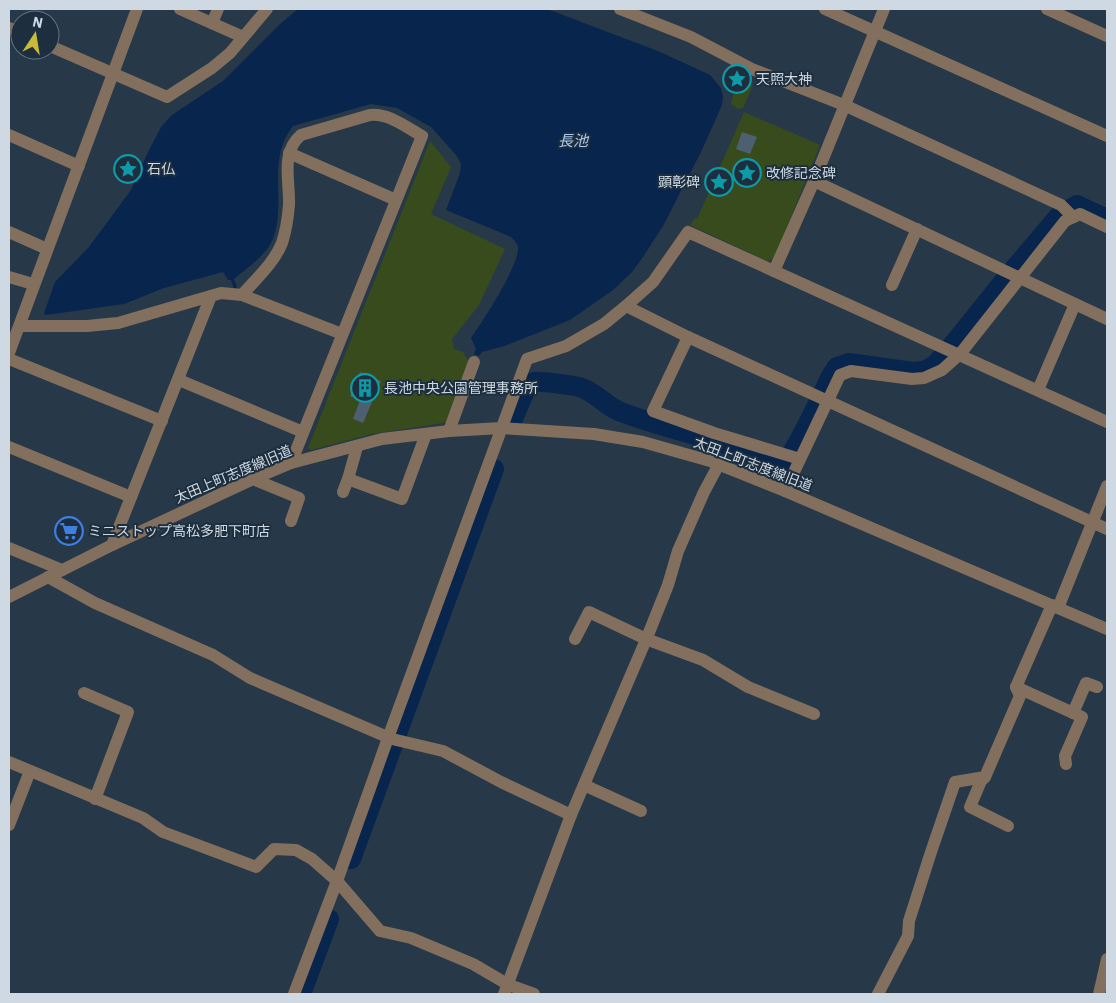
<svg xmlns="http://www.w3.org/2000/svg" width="1116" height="1003" font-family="'IBM Plex Sans','Noto Sans JP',sans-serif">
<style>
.green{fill:#384b1c}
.water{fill:#07254d}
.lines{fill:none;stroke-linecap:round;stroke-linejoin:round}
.river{stroke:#07254d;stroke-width:20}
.building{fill:#4d6071}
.minor{stroke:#836f5d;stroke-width:12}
.labels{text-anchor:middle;stroke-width:4;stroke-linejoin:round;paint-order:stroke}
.poi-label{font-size:14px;fill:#ced9e3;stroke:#1d2e3e;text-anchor:start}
.street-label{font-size:14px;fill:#ced9e3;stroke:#1d2e3e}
.water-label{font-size:15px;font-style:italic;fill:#abc9f3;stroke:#1d2e3e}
</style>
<rect width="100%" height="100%" fill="#273949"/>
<g class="green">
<path d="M727,67H730L748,75L752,87L743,108L738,109L731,104C735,91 734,82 724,73Z"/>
<polygon points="744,112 820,145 774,259 767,261 690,225 695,218 697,219"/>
<polygon points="430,141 451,167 431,214 505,249 479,305 452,339 454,349 463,352 470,364 449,422 372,434 311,450 308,448"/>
</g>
<path class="water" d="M298,9H547L658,51L710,75L721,88L723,97L722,105L701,152L663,226L643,257L632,272L613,290L570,320L504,346L482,352L479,356L474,354L476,349L471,338C482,323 520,264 518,247C517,243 514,240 511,237L446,210L460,173L461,164L457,156L431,127L397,108L371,104L293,126C265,162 288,203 272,241C266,255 245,270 234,279L237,287L234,289L231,280H228L223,272L164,288L124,304L46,315L44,313L55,282L89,247L131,190L149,150L161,127L172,115L223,81L280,24Z"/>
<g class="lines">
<g class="river">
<path d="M513,419L527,386C529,384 531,383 534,382C541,381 571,385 579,387C595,391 605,406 621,412C660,427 701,435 740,449C750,452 773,468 782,465C791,462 825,389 831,376L837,367L849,363L913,372L924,371L935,365L955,342L1004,281L1058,217L1077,205L1107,219"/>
<polyline points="351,859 494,469"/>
<polyline points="301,994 329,919"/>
</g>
</g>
<g class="building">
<polygon points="742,132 757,137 750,154 736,149"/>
<polygon points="360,372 381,381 363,423 353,419 360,400 350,396"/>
</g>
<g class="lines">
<g class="minor">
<polyline points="180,9 243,37"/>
<polyline points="620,9 691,37 752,69 844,105 1061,205 1073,217"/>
<polyline points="825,9 1107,136"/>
<polyline points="1047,9 1107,36"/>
<polyline points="212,23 218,9"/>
<polyline points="9,28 20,33"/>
<polyline points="50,46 167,97 212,68 230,53 267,9"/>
<polyline points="9,135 79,166"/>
<polyline points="289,153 396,200"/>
<polyline points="814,181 1107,319"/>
<polyline points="9,232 47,249"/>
<polyline points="774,271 814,181 884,9"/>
<polyline points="9,277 33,284"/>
<polyline points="892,285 917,229"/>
<path d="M242,295C256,279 274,263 282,243C286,231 288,217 289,205C290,181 280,153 301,135L370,115C389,113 406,127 422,136L291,463"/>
<polyline points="626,306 688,337 1107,529"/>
<polyline points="20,326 87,326 118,323 221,293 242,295 342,334"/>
<polyline points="688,337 653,411 714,433 800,459"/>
<polyline points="9,353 137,9"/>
<polyline points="9,359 162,421"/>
<polyline points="179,380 303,432"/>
<polyline points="1038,390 1075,304"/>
<polyline points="449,431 474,362"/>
<polyline points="9,447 131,497"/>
<polyline points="357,447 348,479 402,499 426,434"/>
<polyline points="253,479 299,498 291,521"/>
<polyline points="785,491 840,375 851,371 912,379 924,378 942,370 960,354 1065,221 1080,214 1107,227"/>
<polyline points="343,492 348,479"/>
<polyline points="112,545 211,296"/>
<polyline points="9,548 62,570"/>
<polyline points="48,577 95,603 213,655 250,678 392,739 443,751 501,782 571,815"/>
<polyline points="9,597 112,545 253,479 291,463 382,439 449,431 501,428 594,434 643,442 710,461 785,491 1107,629"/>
<polyline points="1058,608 1107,486"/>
<polyline points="575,639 589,612 646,639 703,660 748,687 814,714"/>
<polyline points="1016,687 1082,717 1065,756 1066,764"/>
<polyline points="84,693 128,712 95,799"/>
<polyline points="1073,713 1086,683 1097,687"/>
<polyline points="9,762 143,818 163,832 256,867 274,849 296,850 312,859 337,881 380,931 411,938 473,964 509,985 534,994"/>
<polyline points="985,777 981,781 970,807 1008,826"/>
<polyline points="584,785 641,811"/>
<polyline points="9,825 30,771"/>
<polyline points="294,994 337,881 388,738 527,359 566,346 604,324 626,306 653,282 688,232 1107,422"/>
<polyline points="504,994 571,815 648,635 668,585 678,551 704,492 719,464"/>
<polyline points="878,994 908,936 909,921 931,852 955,782 985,777 1020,696 1016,687 1052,605"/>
<polyline points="1099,994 1107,959"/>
</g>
</g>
<defs>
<symbol id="sight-ring" viewBox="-11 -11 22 22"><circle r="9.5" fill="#1d2e3e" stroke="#0f9aa8" stroke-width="1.5"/><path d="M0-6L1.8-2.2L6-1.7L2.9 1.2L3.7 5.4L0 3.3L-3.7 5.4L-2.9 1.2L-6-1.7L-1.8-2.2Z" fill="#0f9aa8"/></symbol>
<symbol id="building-ring" viewBox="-11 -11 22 22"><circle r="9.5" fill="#1d2e3e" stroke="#0f9aa8" stroke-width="1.5"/><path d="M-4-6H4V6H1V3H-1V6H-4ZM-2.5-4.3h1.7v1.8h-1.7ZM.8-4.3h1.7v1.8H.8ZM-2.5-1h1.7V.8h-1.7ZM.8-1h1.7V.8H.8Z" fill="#0f9aa8"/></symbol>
<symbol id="supermarket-ring" viewBox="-11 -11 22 22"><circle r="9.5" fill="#1d2e3e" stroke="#3f7fe0" stroke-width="1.5"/><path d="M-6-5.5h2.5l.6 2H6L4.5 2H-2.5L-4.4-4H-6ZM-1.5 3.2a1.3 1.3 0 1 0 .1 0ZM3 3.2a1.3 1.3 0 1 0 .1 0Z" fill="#3f7fe0"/></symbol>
</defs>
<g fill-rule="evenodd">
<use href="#sight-ring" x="721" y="63" width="32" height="32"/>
<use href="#sight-ring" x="112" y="153" width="32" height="32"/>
<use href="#sight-ring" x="731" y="157" width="32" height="32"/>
<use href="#sight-ring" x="703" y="166" width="32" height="32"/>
<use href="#building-ring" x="349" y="372" width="32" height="32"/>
<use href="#supermarket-ring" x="53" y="515" width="32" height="32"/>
</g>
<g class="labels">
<g class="poi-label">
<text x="756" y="84">天照大神</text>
<text x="147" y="174">石仏</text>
<text x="766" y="178">改修記念碑</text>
<text x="700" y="187" text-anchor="end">顕彰碑</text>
<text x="384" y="393">長池中央公園管理事務所</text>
<text x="88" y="536">ミニストップ高松多肥下町店</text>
</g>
<g class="street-label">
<text transform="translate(753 464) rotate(21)" y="5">太田上町志度線旧道</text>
<text transform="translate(233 474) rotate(-23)" y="5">太田上町志度線旧道</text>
</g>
<g class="water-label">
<text x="573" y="146">長池</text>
</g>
</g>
<rect width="1116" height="1003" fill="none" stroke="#ced9e3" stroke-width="20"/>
<g transform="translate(35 35) rotate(12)"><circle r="24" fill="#1d2e3e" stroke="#647280"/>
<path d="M0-4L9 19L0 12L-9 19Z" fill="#c8bb3b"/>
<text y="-8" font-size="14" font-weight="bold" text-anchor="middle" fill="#ced9e3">N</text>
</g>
</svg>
